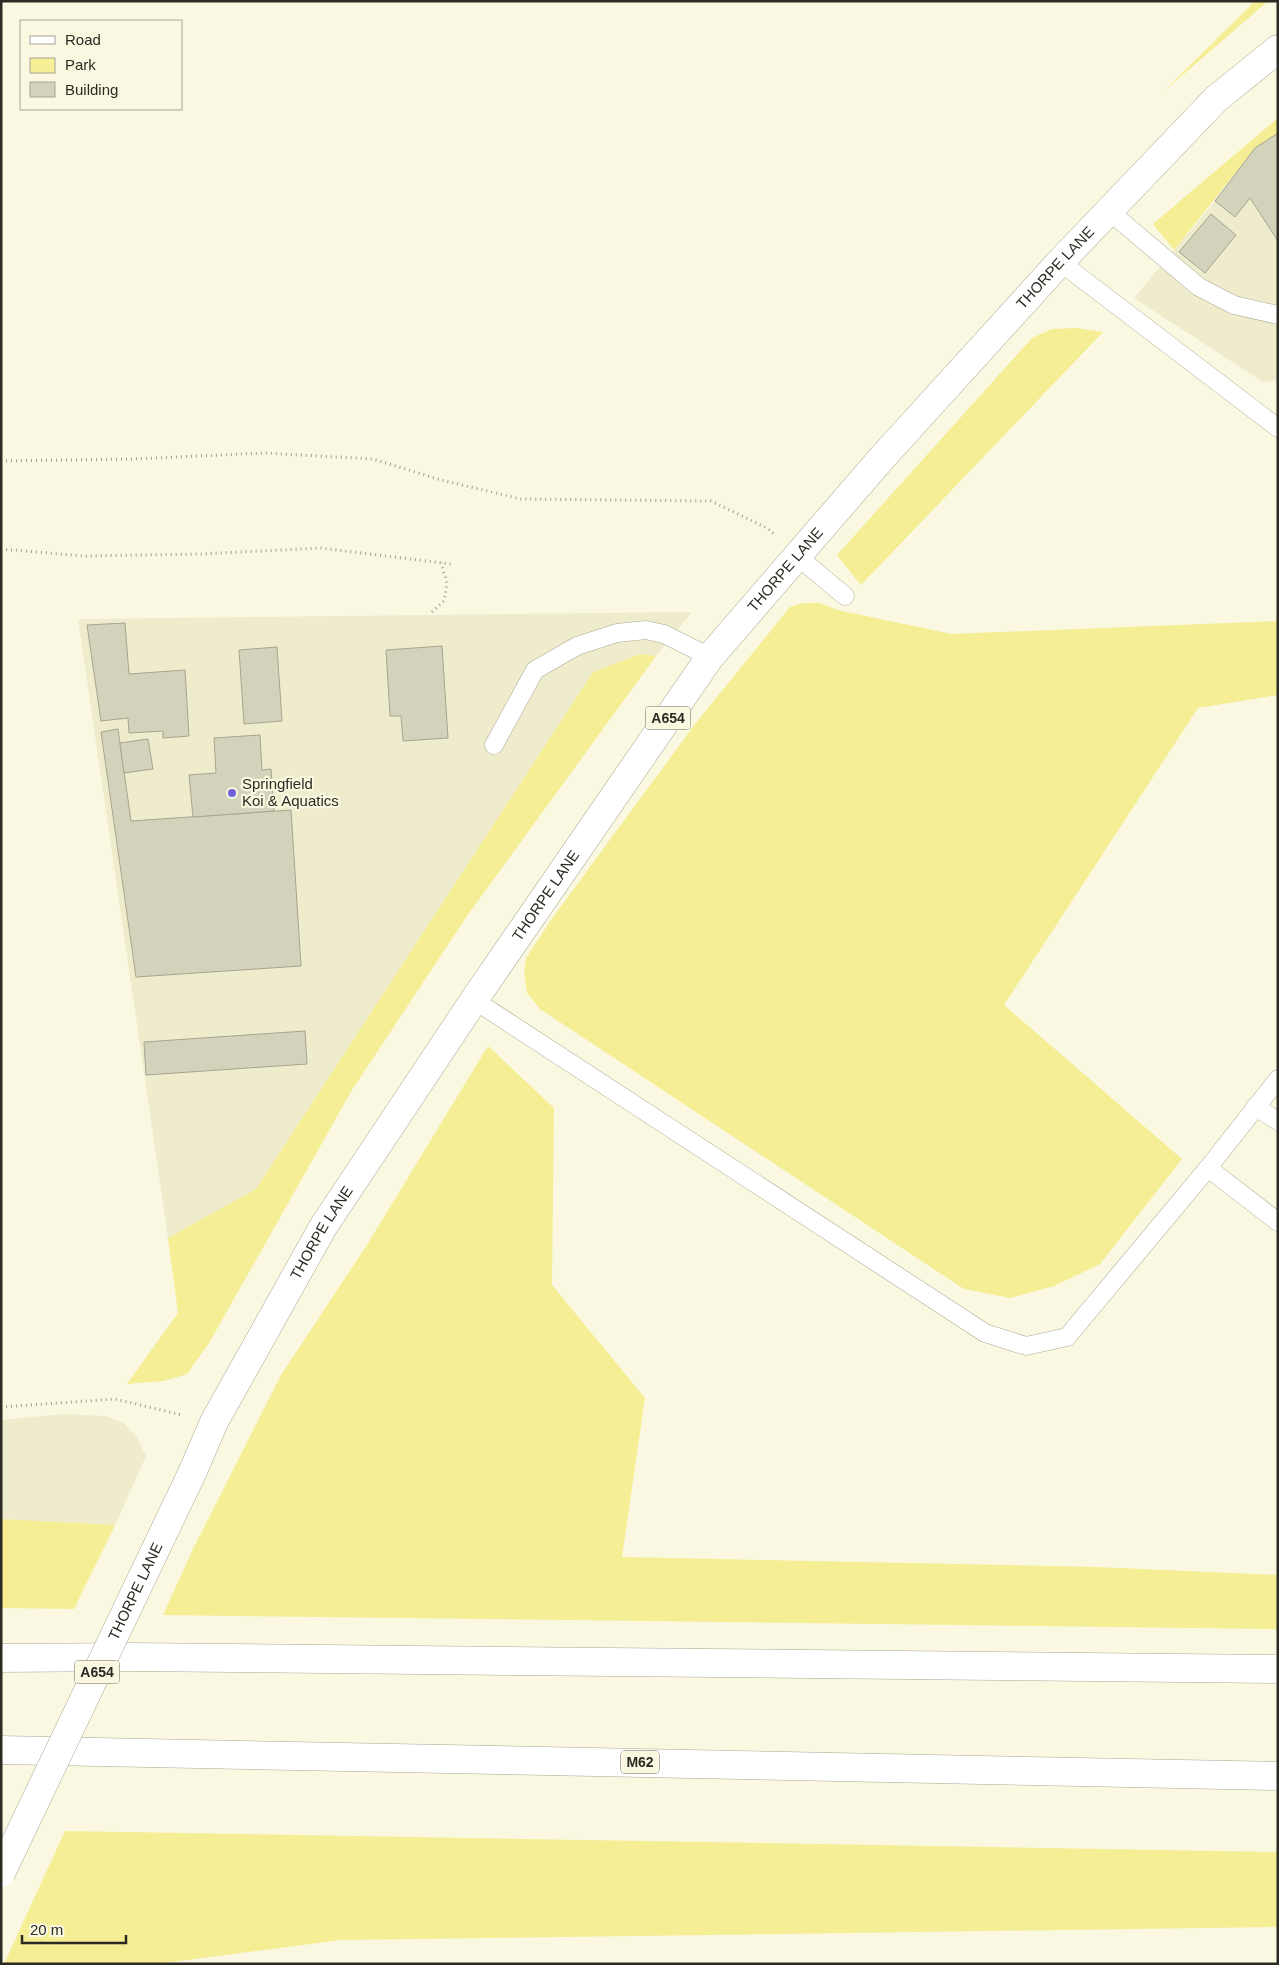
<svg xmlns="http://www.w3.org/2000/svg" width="1279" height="1965" font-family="Helvetica,sans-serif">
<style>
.built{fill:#eeeccc}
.green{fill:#f5ee94}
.building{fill:#d3d2bb;stroke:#a6a58f}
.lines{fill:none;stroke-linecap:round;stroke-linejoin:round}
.service-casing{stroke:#aaa993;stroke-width:19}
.primary-casing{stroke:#aaa993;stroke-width:29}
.motorway-casing{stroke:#aaa993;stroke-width:29}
.path{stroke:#a19f8f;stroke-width:3;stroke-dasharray:1 4;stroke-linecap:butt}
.service{stroke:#fff;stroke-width:18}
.primary{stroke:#fff;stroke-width:28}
.motorway{stroke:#fff;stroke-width:28}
.primary-bridge-casing{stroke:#aaa993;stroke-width:29;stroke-linecap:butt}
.primary-bridge{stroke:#fff;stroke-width:28}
.poi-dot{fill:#6e61db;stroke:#faf8e1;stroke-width:2}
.labels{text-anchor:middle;stroke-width:4.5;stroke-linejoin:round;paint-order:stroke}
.shield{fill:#faf8e1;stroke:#6a685c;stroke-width:1}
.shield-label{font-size:14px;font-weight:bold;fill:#2c2b23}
.street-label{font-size:15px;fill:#2c2b23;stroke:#faf8e1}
.poi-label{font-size:15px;fill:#2c2b23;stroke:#faf8e1;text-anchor:start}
</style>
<rect width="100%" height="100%" fill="#faf8e1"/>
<g class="built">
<polygon points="1278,133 1278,380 1263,382 1134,298 1215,201 1255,148"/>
<polygon points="692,612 656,656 639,654 593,672 256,1189 168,1238 78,619"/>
<polygon points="63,1414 105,1416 124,1423 137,1438 146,1456 115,1525 1,1519 1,1420"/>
</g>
<g class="green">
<polygon points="1255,1 1268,1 1163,92"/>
<polygon points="1278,118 1278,133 1255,148 1174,250 1153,224"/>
<polygon points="1077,328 1103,332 861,585 837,555 1032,338 1052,329"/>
<polygon points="803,603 820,603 837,610 952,634 1278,621 1278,695 1198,708 1004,1005 1182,1159 1100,1264 1054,1286 1010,1298 964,1289 540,1009 527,993 524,974 526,958 551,920 695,724 790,607"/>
<polygon points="640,654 656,656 467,916 352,1090 209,1343 187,1374 164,1381 127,1384 178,1313 168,1238 256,1189 593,672"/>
<polygon points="488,1046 554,1108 552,1285 645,1398 622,1557 1097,1567 1278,1575 1278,1629 163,1615 193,1549 281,1375 367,1245"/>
<polygon points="1,1519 115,1525 74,1609 1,1608"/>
<polygon points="65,1831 1278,1852 1278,1927 341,1940 157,1964 4,1964"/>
</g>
<g class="building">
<polygon points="1278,133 1278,241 1250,198 1235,217 1215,201 1255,148"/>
<polygon points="1211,214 1236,235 1205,273 1179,252"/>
<polygon points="125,623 129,674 185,670 189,736 163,738 163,731 129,733 128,718 101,721 87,625"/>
<polygon points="442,646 448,738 403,741 401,716 390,716 386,650"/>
<polygon points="277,647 282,721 244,724 239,650"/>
<polygon points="118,729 131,821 291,810 301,966 136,977 101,732"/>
<polygon points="260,735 262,770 271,769 274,811 193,817 189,775 216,773 214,738"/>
<polygon points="148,739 153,769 124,773 120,743"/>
<polygon points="305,1031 307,1064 146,1075 144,1042"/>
</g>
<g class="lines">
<defs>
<g id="service">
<polyline points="1109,211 1199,287 1234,305 1278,315"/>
<polyline points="1060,262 1278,428"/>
<polyline points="797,556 845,596"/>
<polyline points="494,745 535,670 577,646 617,633 646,630 664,634 710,657"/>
<polyline points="474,1000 985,1333 1026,1346 1067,1337 1208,1168 1278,1079"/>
<polyline points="1255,1107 1278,1121"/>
<polyline points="1208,1168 1278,1222"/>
</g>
<g id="primary">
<path id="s1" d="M193,1471L214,1422L323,1227L474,1000L710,657L881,459L1060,262L1216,99L1278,49"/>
</g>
<g id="motorway">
<polyline points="1,1658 132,1657 1278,1669"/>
<polyline points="1,1750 1278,1776"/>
</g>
</defs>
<use href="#service" class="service-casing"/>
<use href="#primary" class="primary-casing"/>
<use href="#motorway" class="motorway-casing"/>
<g class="path">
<polyline points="1,461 132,459 265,453 373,459 441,480 521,499 711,501 767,528 775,535"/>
<polyline points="1,549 84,556 201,554 321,548 451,564"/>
<polyline points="432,612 444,601 447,583 441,563"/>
<polyline points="1,1407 115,1399 182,1415"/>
</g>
<use href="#service" class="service"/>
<use href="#primary" class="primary"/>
<use href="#motorway" class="motorway"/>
<defs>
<g id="primary-bridge">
<path id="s2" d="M1,1873L193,1471"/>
</g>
</defs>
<use href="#primary-bridge" class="primary-bridge-casing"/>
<use href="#primary-bridge" class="primary-bridge"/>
</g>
<circle class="poi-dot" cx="232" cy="793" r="5"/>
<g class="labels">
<g class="shield">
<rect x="645.5" y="706.5" width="45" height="23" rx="4"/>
<rect x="74.5" y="1660.5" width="45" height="23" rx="4"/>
<rect x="621" y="1750.5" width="38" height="23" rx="4"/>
</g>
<g class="shield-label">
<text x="668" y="723">A654</text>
<text x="97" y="1677">A654</text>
<text x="640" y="1767">M62</text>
</g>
<g class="street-label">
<text dy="5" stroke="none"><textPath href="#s1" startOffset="1486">THORPE LANE</textPath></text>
<text dy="5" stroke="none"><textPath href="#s1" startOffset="1081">THORPE LANE</textPath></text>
<text dy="5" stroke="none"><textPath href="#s1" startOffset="676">THORPE LANE</textPath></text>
<text dy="5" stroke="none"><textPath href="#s1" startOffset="271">THORPE LANE</textPath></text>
<text dy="5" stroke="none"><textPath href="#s2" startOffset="312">THORPE LANE</textPath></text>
</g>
<g class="poi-label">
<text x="242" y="789">Springfield<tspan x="242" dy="17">Koi &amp; Aquatics</tspan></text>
</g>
</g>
<rect width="1279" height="1965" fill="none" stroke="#2c2b23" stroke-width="5"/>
<rect x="20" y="20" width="162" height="90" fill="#faf8e1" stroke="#a8a695"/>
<rect x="30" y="36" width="25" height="8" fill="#ffffff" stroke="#a8a695"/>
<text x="65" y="45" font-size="15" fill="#2c2b23">Road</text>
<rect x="30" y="58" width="25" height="15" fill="#f5ee94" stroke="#a8a695"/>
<text x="65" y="70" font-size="15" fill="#2c2b23">Park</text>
<rect x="30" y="82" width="25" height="15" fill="#d3d2bb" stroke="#a8a695"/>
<text x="65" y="95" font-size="15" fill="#2c2b23">Building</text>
<path d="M22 1935v8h104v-8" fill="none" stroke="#2c2b23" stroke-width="2.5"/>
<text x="30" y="1935" font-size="15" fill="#2c2b23" stroke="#faf8e1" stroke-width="4" paint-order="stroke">20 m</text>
</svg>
